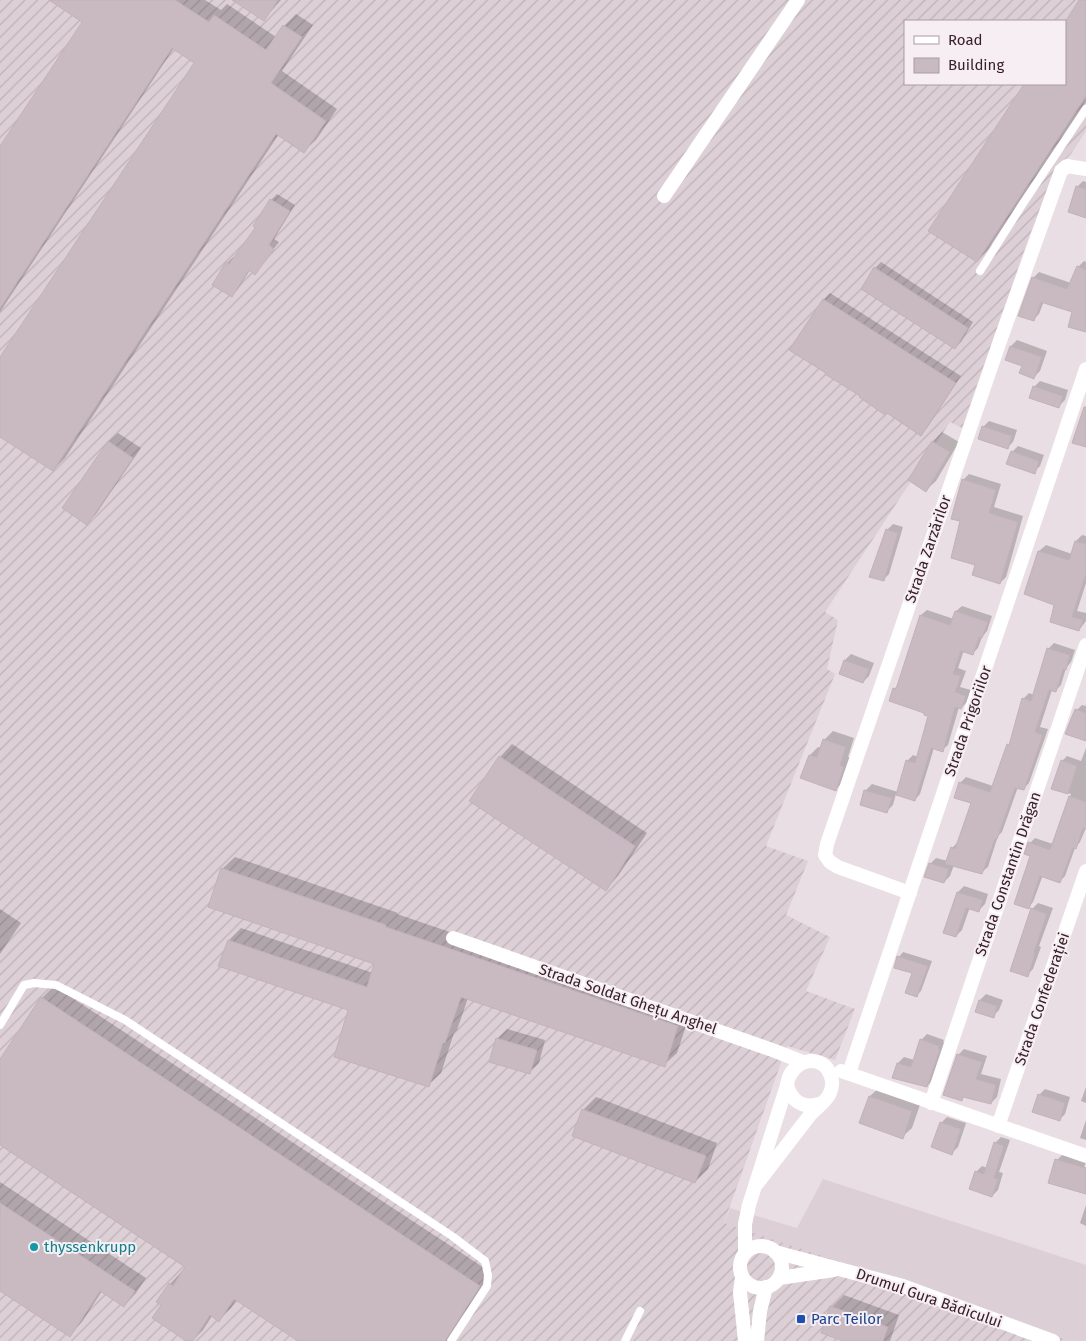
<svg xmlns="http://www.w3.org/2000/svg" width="1086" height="1341" font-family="'Fira Sans',sans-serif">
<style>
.built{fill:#ddcfd6}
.industrial{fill:url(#industrial-furrows);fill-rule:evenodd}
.shadow{fill:#0003}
.building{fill:#c9bac2;stroke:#c2b1b9}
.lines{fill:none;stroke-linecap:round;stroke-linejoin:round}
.service{stroke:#fff;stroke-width:8}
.minor{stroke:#fff;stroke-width:14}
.culture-dot{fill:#0f9aa8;stroke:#f6eef2;stroke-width:2}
.transit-dot{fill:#1a4fb4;stroke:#f6eef2;stroke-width:2}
.labels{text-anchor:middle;stroke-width:4;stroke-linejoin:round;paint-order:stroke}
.street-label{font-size:15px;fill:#382028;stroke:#f6eef2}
.culture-label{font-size:15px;fill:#0d838f;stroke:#f6eef2;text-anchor:start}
.transit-label{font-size:15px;fill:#164399;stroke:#f6eef2;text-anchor:start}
</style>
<defs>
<pattern id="industrial-furrows" width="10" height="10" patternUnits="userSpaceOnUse" patternTransform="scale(1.25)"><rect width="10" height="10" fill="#ddcfd6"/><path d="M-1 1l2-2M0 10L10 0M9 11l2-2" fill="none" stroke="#beb1b8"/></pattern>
</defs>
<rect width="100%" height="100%" fill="#e9dee3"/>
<polygon class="built" points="823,1179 1086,1265 1086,1341 1070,1341 951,1299 724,1224 730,1208 797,1228"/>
<path class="industrial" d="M0,0H1086V131L1071,154L1058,167L1030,234L962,428L950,422L825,612L838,620L827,669L835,674L766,846L808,861L786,915L830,937L806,991L855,1009L835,1060L787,1046L724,1223L951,1299L1070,1341H0ZM905,21H1065V84H905Z"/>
<g class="shadow">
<polygon points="52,0 205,0 221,10 227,4 276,37 284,26 296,14 313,25 282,71 337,109 316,140 304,151 279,134 65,458 53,470 0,435 0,359 196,62 174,48 0,312 0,149 84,21"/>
<polygon points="235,0 281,0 264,19"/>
<polygon points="1081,0 1086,0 1086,101 989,248 977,261 930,230 1026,84 1065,84 1065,24"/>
<polygon points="1083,181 1086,182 1086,216 1069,211 1078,186"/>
<polygon points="277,194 295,205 274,239 279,242 255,273 250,270 238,289 232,295 214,284 227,263 233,257 235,258 257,227 271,200"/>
<polygon points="1084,261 1086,262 1086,331 1074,311 1044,301 1039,314 1033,320 1033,278 1039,272 1071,283 1078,267"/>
<polygon points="881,262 973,322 961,342 955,348 875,268"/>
<polygon points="830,293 961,376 927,428 921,434 790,350 824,299"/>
<polygon points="1017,340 1047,351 1040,371 1034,377 1024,365 1006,359 1011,346"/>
<polygon points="1040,381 1068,390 1065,400 1059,406 1034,387"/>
<polygon points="989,421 1017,430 1013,442 1007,448 983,427"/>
<polygon points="942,432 959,442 936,481 926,490 933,442"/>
<polygon points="118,433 141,448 96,514 87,523 108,442"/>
<polygon points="1018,446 1044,455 1040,466 1034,472 1012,452"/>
<polygon points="969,474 1001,484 994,507 1023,516 1006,577 1000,583 962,521 963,480"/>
<polygon points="893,524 903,527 889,574 883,580 887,530"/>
<polygon points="1082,535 1086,536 1086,583 1077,611 1086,613 1086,621 1079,630 1056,604 1026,593 1039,551 1046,545 1072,554 1076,541"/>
<polygon points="962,606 992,616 987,631 982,637 978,648 973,653 964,650 958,668 966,671 960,687 971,690 967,702 961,708 959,707 948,745 942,750 934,748 920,794 915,800 896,794 893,805 887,811 861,804 866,790 872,784 898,792 907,761 913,755 918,757 929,716 894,689 899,684 921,615 927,610 954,619 956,611"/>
<polygon points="1054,643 1075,650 1071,662 1066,668 1061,685 1055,691 1052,690 1040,727 1048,729 1029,783 1023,789 1018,787 1002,832 998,836 988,867 982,872 954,865 950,876 944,882 930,864 936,858 948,861 952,848 958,842 972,802 960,783 966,777 993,786 1008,745 1011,743 1023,699 1029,693 1034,695 1048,649"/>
<polygon points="851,654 874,663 869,676 863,682 845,660"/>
<polygon points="1082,705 1086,706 1086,740 1077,710"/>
<polygon points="833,731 854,738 848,757 852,758 844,781 836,789 810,755 818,747 822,748 824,740"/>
<polygon points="512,744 647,833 618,876 606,889 500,757"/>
<polygon points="1086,748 1086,828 1080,842 1075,848 1065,876 1060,881 1043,875 1033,902 1028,907 1032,855 1030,843 1035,838 1053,844 1071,794 1053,788 1062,761 1067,756 1081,761"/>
<polygon points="235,857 398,913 397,914 690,1014 677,1053 664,1065 468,998 457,1030 454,1033 441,1073 428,1085 350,1010 229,940 241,928 373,973 376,963 222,869"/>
<polygon points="964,886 988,894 985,904 979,910 970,907 962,930 956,936 944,932 958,892"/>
<polygon points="1038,903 1053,908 1039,946 1041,947 1033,969 1027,975 1032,909"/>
<polygon points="0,909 21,923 0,954"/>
<polygon points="903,952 932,961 921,991 916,996 913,972 899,957"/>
<polygon points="54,986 492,1273 448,1341 301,1341 237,1299 231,1308 219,1320 212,1316 203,1330 192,1341 189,1341 163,1304 170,1284 182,1271 183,1272 187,1267 0,1144 0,1061 42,998"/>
<polygon points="986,994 1003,1000 999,1010 993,1016 980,1000"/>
<polygon points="507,1029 545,1040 539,1063 530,1072 497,1039"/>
<polygon points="927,1034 944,1040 943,1042 945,1043 933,1080 927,1086 898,1063 904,1057 914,1060 921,1040"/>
<polygon points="964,1049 987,1056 981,1074 1001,1079 997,1097 991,1103 965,1096 961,1099 958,1055"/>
<polygon points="880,1087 921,1102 912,1128 902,1137 861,1122 870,1096"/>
<polygon points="1086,1087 1086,1103 1081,1101"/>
<polygon points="1045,1089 1070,1097 1065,1114 1059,1120 1039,1095"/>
<polygon points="596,1097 717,1143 708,1169 695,1182 583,1110"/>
<polygon points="947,1117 966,1123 958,1147 952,1153 941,1123"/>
<polygon points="1086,1120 1086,1140 1080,1138"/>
<polygon points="1001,1137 1010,1140 999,1172 1003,1173 998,1190 992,1196 976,1172 982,1166 987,1168 995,1143"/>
<polygon points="1063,1154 1086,1162 1082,1173 1086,1175 1086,1193 1057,1160"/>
<polygon points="0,1182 146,1278 136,1293 124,1306 102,1291 82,1322 70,1335 0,1290"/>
<polygon points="1086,1205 1086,1226 1080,1223"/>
<polygon points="844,1295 899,1315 890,1341 841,1341 832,1307"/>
</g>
<g class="building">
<polygon points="49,0 175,0 209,22 214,15 266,50 283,25 302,37 271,83 326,121 304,153 276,134 53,471 0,437 0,357 194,63 172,48 0,308 0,146 82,22"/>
<polygon points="232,0 278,0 264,21"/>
<polygon points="1079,0 1086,0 1086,96 977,262 928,231 1024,84 1065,84 1065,22"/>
<polygon points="1076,186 1086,189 1086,218 1068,212"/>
<polygon points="270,199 290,211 269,245 274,249 255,275 249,270 232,297 212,285 226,262 229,264 255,228 253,226"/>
<polygon points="1077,266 1086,270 1086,332 1068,327 1072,312 1041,302 1034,321 1018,316 1032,277 1067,289"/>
<polygon points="874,267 968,328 955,349 861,289"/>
<polygon points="823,299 956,383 921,436 887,413 885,415 859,397 860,396 825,374 826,373 789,350"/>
<polygon points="1010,346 1042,357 1034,379 1019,373 1022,366 1005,360"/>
<polygon points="1033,386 1063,396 1059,408 1029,398"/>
<polygon points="1084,407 1086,407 1086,447 1072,443"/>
<polygon points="982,426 1012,436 1008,449 978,439"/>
<polygon points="108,441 133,458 87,525 62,508"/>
<polygon points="932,441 950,452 926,492 908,480"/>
<polygon points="1011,451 1039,461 1035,474 1006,464"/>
<polygon points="962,479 996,490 989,513 1018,522 1000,584 972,575 975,565 951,558 960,521 951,519"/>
<polygon points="886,529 898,533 884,581 869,577"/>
<polygon points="1075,541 1086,544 1086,573 1072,617 1083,620 1079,631 1050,622 1054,605 1024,594 1038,551 1069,560"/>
<polygon points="955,611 988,622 982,638 979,637 973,655 961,651 953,674 961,676 955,692 966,696 961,709 955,707 943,752 931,748 915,801 896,795 906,760 915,763 928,716 924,715 924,713 889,701 893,688 896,689 920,615 950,625"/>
<polygon points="1047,648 1070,655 1066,670 1063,669 1056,692 1049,690 1035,732 1043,735 1024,790 1015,788 997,839 995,839 982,874 945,864 951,847 955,849 971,803 954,798 959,782 990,792 1007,744 1009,745 1022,698 1031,701"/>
<polygon points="844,660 869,669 863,683 839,674"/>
<polygon points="1075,709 1086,713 1086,741 1065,734"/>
<polygon points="823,739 846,747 840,765 844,767 836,791 800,778 809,755 817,757"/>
<polygon points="499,756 635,846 606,891 469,801"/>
<polygon points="1061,760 1077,766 1068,794 1051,789"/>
<polygon points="864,790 892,798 887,813 860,805"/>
<polygon points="1069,796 1086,802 1086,829 1083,828 1076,849 1073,848 1060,883 1040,876 1029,909 1014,904 1030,856 1024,854 1028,842 1050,850"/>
<polygon points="929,863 949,869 944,883 924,877"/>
<polygon points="221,868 386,925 386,927 678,1026 665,1067 461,997 445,1043 443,1043 429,1087 334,1057 348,1010 218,966 228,940 367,987 374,964 208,907"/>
<polygon points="957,892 983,900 979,912 966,908 956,937 943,933"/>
<polygon points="1031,908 1047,914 1034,952 1035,953 1028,977 1010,971"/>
<polygon points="897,956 928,966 917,997 905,993 912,973 894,968"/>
<polygon points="41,997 480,1286 445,1341 298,1341 234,1299 219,1322 210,1315 193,1341 186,1341 152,1318 161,1305 156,1302 169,1283 173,1286 185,1267 0,1145 0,1059"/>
<polygon points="979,1000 997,1006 994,1018 975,1012"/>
<polygon points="496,1038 537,1050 530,1074 489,1062"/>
<polygon points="920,1039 939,1046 938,1048 940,1049 927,1087 892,1078 897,1063 911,1067"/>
<polygon points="957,1054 982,1062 976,1079 996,1085 991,1104 963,1097 962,1101 943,1095"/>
<polygon points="1038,1094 1065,1103 1060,1121 1032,1112"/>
<polygon points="869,1096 912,1111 903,1139 859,1123"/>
<polygon points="582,1109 706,1156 695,1183 572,1136"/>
<polygon points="940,1122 961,1129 952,1155 931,1147"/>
<polygon points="994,1142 1004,1146 994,1178 998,1179 992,1197 969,1189 975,1171 984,1174"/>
<polygon points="1055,1159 1086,1168 1086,1194 1048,1183"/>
<polygon points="0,1203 135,1291 124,1307 100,1291 70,1337 0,1291"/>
<polygon points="830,1306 888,1327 883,1341 843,1341 821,1333"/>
</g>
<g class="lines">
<g class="service">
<polyline points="980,271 1022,205 1086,109"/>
<polyline points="0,1025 24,985 34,983 56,985 125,1020 452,1236 485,1261 488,1275 487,1286 451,1341"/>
<polyline points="625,1341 640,1311"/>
</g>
<g class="minor">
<polyline points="664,196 798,0"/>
<polyline points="910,893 838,867 830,862 825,855 827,844 1001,338 1061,171 1067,166 1086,169"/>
<polyline points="453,938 775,1051 803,1062"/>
<polyline points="841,1071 1086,1156"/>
<polyline points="849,1073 1086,369"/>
<path d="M787,1085C791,1101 803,1109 819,1104"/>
<polyline points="931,1103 1086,645"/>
<polyline points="998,1126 1086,871"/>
<circle cx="761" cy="1267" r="21"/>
<polyline points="775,1252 903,1286 1053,1341"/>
<path d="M745,1253V1224L749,1205L787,1085C790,1059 824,1051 831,1077C833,1082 832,1088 830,1093C827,1101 816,1108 810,1115C792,1138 774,1162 756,1185"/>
<polyline points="742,1277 740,1292 745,1341"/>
<polyline points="779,1278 834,1270"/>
<polyline points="757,1341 760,1311 766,1287"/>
</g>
</g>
<circle class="culture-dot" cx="34" cy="1247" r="5"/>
<rect class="transit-dot" x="796" y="1314" width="10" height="10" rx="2.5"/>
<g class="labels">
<g class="street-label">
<text transform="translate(928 549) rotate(-71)" y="5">Strada Zarzărilor</text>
<text transform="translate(968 721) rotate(-71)" y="5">Strada Prigoriilor</text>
<text transform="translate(1008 874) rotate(-71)" y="5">Strada Constantin Drăgan</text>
<text transform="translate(628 999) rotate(19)" y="5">Strada Soldat Ghețu Anghel</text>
<text transform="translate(1042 999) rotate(-71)" y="5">Strada Confederației</text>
<text transform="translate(929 1298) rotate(19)" y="5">Drumul Gura Bădicului</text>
</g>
<g class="culture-label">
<text x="44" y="1252">thyssenkrupp</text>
</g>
<g class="transit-label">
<text x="811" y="1324">Parc Teilor</text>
</g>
</g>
<rect x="904" y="20" width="162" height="65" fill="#f6eef2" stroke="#aa9ca1"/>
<rect x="914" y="36" width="25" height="8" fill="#ffffff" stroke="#aa9ca1"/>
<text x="948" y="45" font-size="15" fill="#382028">Road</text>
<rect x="914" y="58" width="25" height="15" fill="#c9bac2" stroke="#aa9ca1"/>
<text x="948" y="70" font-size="15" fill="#382028">Building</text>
</svg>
